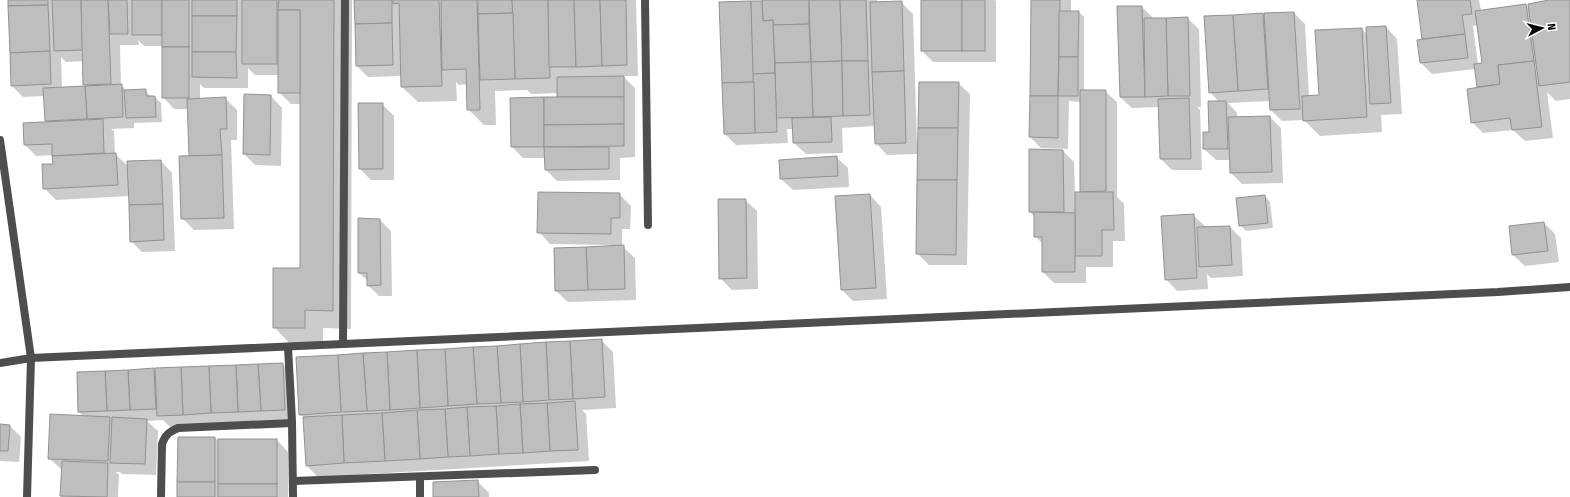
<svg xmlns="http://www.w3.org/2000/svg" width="1570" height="497" font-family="'Fira Sans Condensed',sans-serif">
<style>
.shadow{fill:#0003;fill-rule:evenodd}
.building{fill:#bebebe;stroke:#929292}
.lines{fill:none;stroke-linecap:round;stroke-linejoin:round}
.street{stroke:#4e4e4e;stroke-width:8}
</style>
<rect width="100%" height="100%" fill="#fff"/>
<g class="shadow">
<path d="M9,0H352L351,329L323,328V346H292L274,327L301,269V104H291L279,92V75H255L248,68V88H204L200,84V99L225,98L237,110V140H231L234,229L194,230L182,218L190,157L189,109H174L163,97V46H144L138,40L139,45H120L121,85L127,91L145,90L151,97H155L161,103L162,122L134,123V128L111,129L114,131L115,154L129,167L161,161L172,173L175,251L142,252L131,241L130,196L56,200L44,188L54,165L53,155L36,156L25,145L48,123L46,120L45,96L23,97L12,86ZM61,57L66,62L84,61V84L86,86L62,88Z"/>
<polygon points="355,0 636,0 638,76 623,76 635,88 635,157 620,158 620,180 557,181 546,170 545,158 523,158 512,147 558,98 558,93 531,94 527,90 495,91 496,125 484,125 468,109 468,84 459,85 456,82 457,101 418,102 402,87 402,76 368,77 357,66"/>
<polygon points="763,0 877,0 877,3 901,2 913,14 917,145 919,145 958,83 970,94 967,265 929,265 917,253 919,154 887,155 876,143 875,126 842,128 843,153 806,154 794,143 794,129 787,129 788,143 736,145 725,134 720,3 763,2"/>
<polygon points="922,0 995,0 996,2 996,62 933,62 922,51"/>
<polygon points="1032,0 1071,0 1071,12 1079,12 1084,17 1084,91 1105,91 1117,102 1117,197 1124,204 1125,241 1113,241 1113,267 1086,267 1086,283 1054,283 1043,272 1043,244 1035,236 1035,217 1030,212 1030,150 1062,150 1074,162 1075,193 1081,193 1081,102 1069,101 1068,149 1041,148 1030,137"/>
<path d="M1418,0H1479L1481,11L1526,5L1530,9L1550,0H1570V99L1556,101L1547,92L1553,138L1525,141L1513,130L1483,133L1472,122L1478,88L1475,69L1432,74L1421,63L1418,41L1423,40ZM1478,25L1483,64L1478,65L1473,26Z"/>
<polygon points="1118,7 1142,7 1153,18 1187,18 1199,29 1201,107 1197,107 1200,110 1202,170 1172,170 1161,159 1160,107 1132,108 1120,97"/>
<polygon points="1294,13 1305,24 1309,96 1320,96 1362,29 1367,34 1386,27 1397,39 1402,114 1381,115 1382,132 1320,136 1304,120 1282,121 1271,110 1270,101 1228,103 1237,113 1237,118 1270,117 1281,128 1283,183 1242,184 1231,173 1230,160 1216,160 1204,149 1219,102 1210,92 1263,14 1266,17 1265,14"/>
<polygon points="271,96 282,108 281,166 255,165 244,154"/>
<polygon points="382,104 394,116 394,180 371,180 360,169"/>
<polygon points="836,157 848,168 849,187 793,190 781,179 780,161"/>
<polygon points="619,194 631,206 630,229 622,229 622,246 635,258 636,300 568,302 556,291 610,247 610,245 550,244 539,232"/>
<polygon points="870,195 881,207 887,299 853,301 842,290"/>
<polygon points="1265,196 1270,202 1273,228 1246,231 1240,225"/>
<polygon points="745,200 757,211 758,289 732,290 720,278"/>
<polygon points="1193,215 1205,226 1205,228 1230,227 1241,238 1243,276 1211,278 1207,274 1208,289 1177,291 1166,279"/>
<polygon points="380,220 391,231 392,296 379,296 368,285 368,281 359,273"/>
<polygon points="1544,223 1555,234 1559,262 1525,266 1513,255 1510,227"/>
<polygon points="601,340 613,352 616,408 582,410 586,414 589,461 318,477 306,465 304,418 300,414"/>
<polygon points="282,364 294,375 296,421 170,427 163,420 147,421 158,431 156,475 122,474 120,472 116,472 119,475 118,497 61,497 62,470 49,458 84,417 79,412 154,369 156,372"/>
<polygon points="0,407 0,425 10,426 21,437 19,462 0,461"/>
<polygon points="215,438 219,442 277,440 288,452 288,497 178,497"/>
<polygon points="478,482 489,493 489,497 434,497"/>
</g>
<g class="building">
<polygon points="8,0 48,0 48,5 8,6"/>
<polygon points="52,0 81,0 83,50 54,51"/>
<polygon points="81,0 108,0 111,84 83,85"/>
<polygon points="108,0 127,0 128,34 110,34"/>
<rect x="132" y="0" width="30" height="35"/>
<rect x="162" y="0" width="27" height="47"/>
<rect x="192" y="0" width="45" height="16"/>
<rect x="242" y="0" width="35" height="64"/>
<polygon points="279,0 334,0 333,311 305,310 305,328 273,328 273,268 300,268 300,10 278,10"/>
<polygon points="354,0 392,0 392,23 355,24"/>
<polygon points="393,0 439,0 442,86 401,87 399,3 393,4"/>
<polygon points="441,0 477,0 480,110 467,110 466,69 442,70"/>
<polygon points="478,0 512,0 513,13 478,14"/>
<polygon points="512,0 548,0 550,78 515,79"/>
<polygon points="548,0 574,0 576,67 549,67"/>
<polygon points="574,0 600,0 602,66 576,67"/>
<polygon points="600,0 626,0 627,65 602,66"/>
<polygon points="762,0 809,0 809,24 773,25 773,20 763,21"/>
<polygon points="809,0 840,0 842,61 811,62"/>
<polygon points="840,0 866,0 868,61 842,61"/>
<rect x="921" y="0" width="41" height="51"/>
<rect x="962" y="0" width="23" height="51"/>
<polygon points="1031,0 1060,0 1058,96 1030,96"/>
<polygon points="1417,0 1470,0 1472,14 1462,15 1465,34 1422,39"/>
<polygon points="1549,0 1570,0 1570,82 1539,86 1528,4"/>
<polygon points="751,1 754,82 722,83 719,2"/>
<polygon points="751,1 762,1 763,21 773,20 775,73 753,74"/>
<polygon points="902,1 904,71 872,72 870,2"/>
<polygon points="1526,4 1534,61 1498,65 1500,84 1477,87 1474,64 1482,63 1475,11"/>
<polygon points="48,5 50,51 10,53 8,6"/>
<polygon points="1117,6 1142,6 1145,97 1120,97"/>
<rect x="278" y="10" width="22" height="83"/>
<polygon points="1059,11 1079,11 1078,57 1059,57"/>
<polygon points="1294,12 1300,109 1270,110 1264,13"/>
<polygon points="513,13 515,79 480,80 478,14"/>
<polygon points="1263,13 1268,89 1238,91 1233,15"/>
<polygon points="1233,15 1238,91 1209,93 1204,16"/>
<polygon points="192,16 237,16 236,52 192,52"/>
<polygon points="1188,17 1190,96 1168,96 1166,18"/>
<polygon points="1144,18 1166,18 1168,96 1145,97"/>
<polygon points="392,23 393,65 356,66 355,24"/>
<polygon points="809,24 811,62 775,63 773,25"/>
<polygon points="1386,26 1391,103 1370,104 1366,27"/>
<polygon points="1362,28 1367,117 1303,121 1302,96 1319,95 1315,30"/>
<polygon points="1465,34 1468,58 1420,63 1417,40"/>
<rect x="162" y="47" width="27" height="51"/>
<polygon points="50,51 51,84 11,86 10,53"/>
<polygon points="192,52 236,52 237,78 192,77"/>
<polygon points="1059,57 1078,57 1078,96 1058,96"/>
<polygon points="842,61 843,116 813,117 811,62"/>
<polygon points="842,61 868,61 870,115 843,116"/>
<polygon points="1534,61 1542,127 1512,130 1510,118 1471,123 1467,89 1500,84 1498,65"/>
<polygon points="811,62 813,117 776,118 775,63"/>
<polygon points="904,71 906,143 875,144 872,72"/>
<polygon points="775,73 777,132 755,133 753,74"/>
<polygon points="624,76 624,97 557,97 557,77"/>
<polygon points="754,82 755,133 724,134 722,83"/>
<polygon points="919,82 959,82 958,128 918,128"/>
<polygon points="122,84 123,117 87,119 85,86"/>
<polygon points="85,86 87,119 45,121 43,88"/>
<polygon points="146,89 146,96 155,96 156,117 126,118 124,90"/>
<polygon points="1080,90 1106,90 1106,191 1080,192"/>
<polygon points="244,94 271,95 270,155 243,154"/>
<polygon points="1030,96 1058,96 1058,138 1029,137"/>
<polygon points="226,97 227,129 220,129 222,155 189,156 187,99"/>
<polygon points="544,97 544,147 511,147 510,98"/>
<polygon points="544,97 624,97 624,124 544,125"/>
<polygon points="1189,98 1191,159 1160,159 1158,99"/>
<polygon points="1208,101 1226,101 1228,149 1203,149 1203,132 1209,132"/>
<polygon points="358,103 383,103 383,169 359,169"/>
<polygon points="1270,116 1272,172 1230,173 1228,117"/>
<polygon points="831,117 832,142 793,143 792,118"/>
<polygon points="103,119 104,153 52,156 52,144 24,145 23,123"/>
<polygon points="624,124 624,146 544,147 544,125"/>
<polygon points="918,128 958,128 957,180 917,180"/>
<polygon points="544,147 609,147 609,169 545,170"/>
<polygon points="1029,149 1063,150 1064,212 1029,212"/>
<polygon points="116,153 118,185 43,189 42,164 53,164 52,156"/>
<polygon points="222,155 224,218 181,219 179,156"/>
<polygon points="837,156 838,176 780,179 779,160"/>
<polygon points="161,160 163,204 129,205 127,161"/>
<polygon points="917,180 957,180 956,255 916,254"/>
<polygon points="538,192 620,193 620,218 611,218 611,234 537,233"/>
<polygon points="1075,192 1113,192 1114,230 1102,230 1102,256 1075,256"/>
<polygon points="870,194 876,288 841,290 835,196"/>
<polygon points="1265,195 1268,223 1239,226 1236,198"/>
<polygon points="718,199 746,199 747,278 719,279"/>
<polygon points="163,204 164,240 130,242 129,205"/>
<polygon points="1034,212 1075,213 1075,272 1042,272 1042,237 1034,237"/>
<polygon points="1194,214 1197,278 1165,280 1161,216"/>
<polygon points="358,218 380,219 381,285 367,286 367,273 358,273"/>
<polygon points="1544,222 1548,251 1512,255 1509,226"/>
<polygon points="1230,226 1232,265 1199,267 1197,227"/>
<polygon points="624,245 625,289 588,290 586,247"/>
<polygon points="586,247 588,290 555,291 554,248"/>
<polygon points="602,339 605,397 573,399 570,341"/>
<polygon points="570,341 573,399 549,400 546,342"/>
<polygon points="546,342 549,400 523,402 520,344"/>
<polygon points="520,344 523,402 501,403 497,346"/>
<polygon points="497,346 501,403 477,404 473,347"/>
<polygon points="473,347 477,404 448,406 445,349"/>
<polygon points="445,349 448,406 420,408 417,350"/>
<polygon points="417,350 420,408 390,410 387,352"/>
<polygon points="387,352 390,410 367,411 363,353"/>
<polygon points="363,353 367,411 341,412 338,355"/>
<polygon points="338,355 341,412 299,415 296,357"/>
<polygon points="283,363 285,410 261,411 258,364"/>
<polygon points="258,364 261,411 238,412 236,365"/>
<polygon points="236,365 238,412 211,413 209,366"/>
<polygon points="209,366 211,413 183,415 181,367"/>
<polygon points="181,367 183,415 157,416 155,368"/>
<polygon points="154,368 156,409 130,410 128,370"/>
<polygon points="128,370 130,410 107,411 105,371"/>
<polygon points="105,371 107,411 78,412 77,372"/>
<polygon points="575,401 578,450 550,451 547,403"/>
<polygon points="547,403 550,451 523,453 520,404"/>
<polygon points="520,404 523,453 499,454 496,406"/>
<polygon points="496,406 499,454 470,456 467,407"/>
<polygon points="467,407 470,456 448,457 445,409"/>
<polygon points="445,409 448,457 420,459 417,410"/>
<polygon points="417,410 420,459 385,461 382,413"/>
<polygon points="382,413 385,461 344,463 342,415"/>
<polygon points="50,414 110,417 108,461 48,459"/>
<polygon points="342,415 344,463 306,466 303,417"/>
<polygon points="112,417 147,419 145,464 110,463"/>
<polygon points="0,424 10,425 8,451 0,451"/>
<polygon points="178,437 215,437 215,482 177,482"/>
<rect x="218" y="439" width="59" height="45"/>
<polygon points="62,461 108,463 107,497 60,496"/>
<polygon points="478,480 479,497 433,497 433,482"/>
<rect x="177" y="482" width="38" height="15"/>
<rect x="218" y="484" width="59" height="13"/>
</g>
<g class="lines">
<g class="street">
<polyline points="645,0 648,225"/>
<polyline points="0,140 31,358 27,497"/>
<polyline points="343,344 345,0"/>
<polyline points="288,347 292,423 293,497"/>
<polyline points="0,363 31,358 1498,292 1570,287"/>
<polyline points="293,481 595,470"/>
<path d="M161,497L162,444C165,435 169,432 178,428L292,423"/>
<polyline points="420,497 420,477"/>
</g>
</g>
<g transform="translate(1542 28) rotate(83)" stroke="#ffffff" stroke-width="3" paint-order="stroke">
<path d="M0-3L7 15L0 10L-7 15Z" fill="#000000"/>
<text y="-6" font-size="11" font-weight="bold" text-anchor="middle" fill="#000000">N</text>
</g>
</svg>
